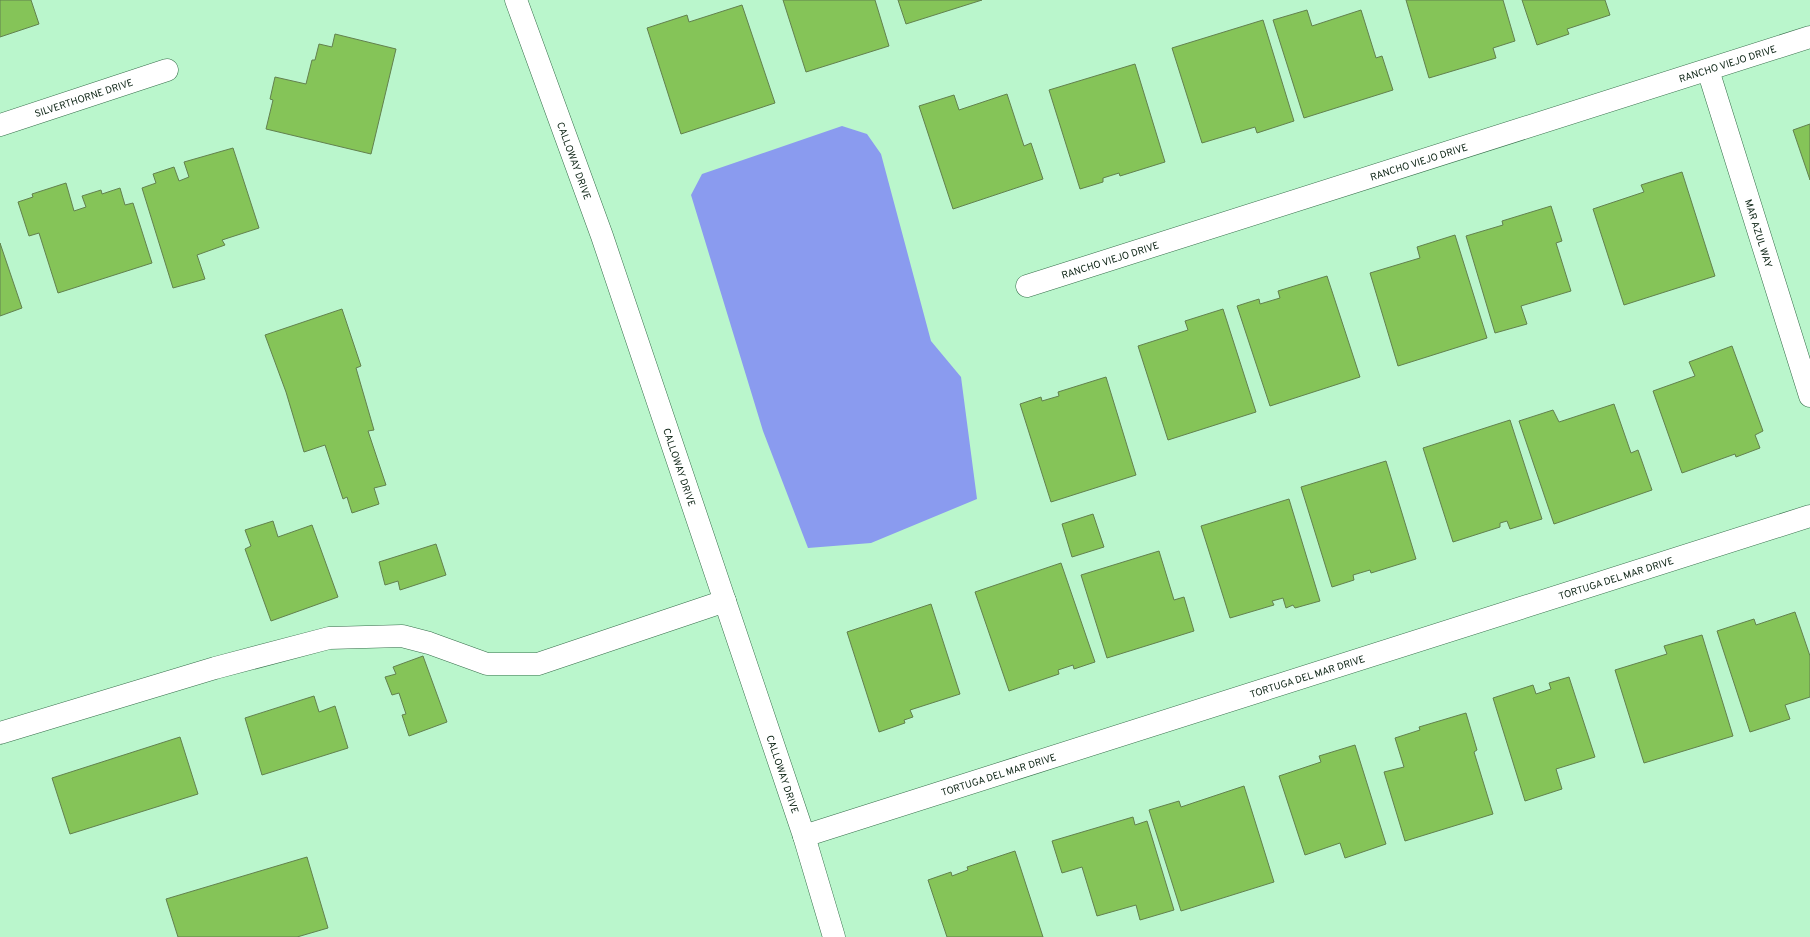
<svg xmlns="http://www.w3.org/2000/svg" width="1810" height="937" font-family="Overpass,sans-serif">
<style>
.water{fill:#8a9bef}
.building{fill:#85c458;stroke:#62814e}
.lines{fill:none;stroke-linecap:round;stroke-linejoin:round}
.minor-casing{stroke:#376e4b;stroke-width:23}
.major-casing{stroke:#376e4b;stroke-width:23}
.minor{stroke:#fff;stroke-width:22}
.major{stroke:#fff;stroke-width:22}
.labels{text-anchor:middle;stroke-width:3;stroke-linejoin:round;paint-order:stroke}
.street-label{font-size:10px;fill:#0c2314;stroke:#baf6cc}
</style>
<rect width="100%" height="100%" fill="#baf6cc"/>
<polygon class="water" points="842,126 867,134 881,154 931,341 961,377 977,499 871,543 808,548 763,431 691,195 702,174"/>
<g class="building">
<polygon points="0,0 31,0 39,24 0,37"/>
<polygon points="783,0 875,0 889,46 806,72"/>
<polygon points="898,0 982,0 906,24"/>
<polygon points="1406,0 1503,0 1515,41 1493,48 1496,58 1429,78"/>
<polygon points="1522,0 1605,0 1610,15 1567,29 1569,34 1537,45"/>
<polygon points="742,5 775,103 681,134 647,28 687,15 689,22"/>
<polygon points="1307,10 1312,26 1361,10 1376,58 1382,56 1393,90 1304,118 1273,20"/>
<polygon points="1263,20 1294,121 1257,133 1255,127 1202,143 1172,48"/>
<polygon points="335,34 396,49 371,154 266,129 273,100 270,99 275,77 306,84 312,60 315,60 319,44 332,47"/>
<polygon points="1135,64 1165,162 1120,176 1119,173 1103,178 1103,182 1080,189 1049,90"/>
<polygon points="1007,94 1024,146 1031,143 1043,179 953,209 919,106 954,95 959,110"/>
<polygon points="1810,124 1810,180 1793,130"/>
<polygon points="233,148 259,228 222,240 225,245 197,255 205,279 173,288 142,188 156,183 153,174 174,167 179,181 189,177 184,162"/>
<polygon points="1682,172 1715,276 1624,305 1593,209 1644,192 1641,185"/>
<polygon points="66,183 74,211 86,207 82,196 101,190 102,194 120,188 125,205 133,203 152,263 58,293 39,233 29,236 18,202 33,197 32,194"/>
<polygon points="1551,206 1562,241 1556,243 1571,291 1521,306 1527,324 1495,333 1466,236 1503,225 1502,221"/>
<polygon points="1455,235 1487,338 1398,366 1370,273 1420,258 1417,247"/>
<polygon points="0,243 22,308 0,316"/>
<polygon points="1327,276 1360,377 1270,406 1237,306 1259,299 1260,304 1280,298 1278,291"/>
<polygon points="342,309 361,366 356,368 374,430 368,431 386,485 374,488 379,504 352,513 347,497 343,499 325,445 304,452 286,392 265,335"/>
<polygon points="1223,309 1256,412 1168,440 1138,346 1188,330 1185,321"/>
<polygon points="1732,346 1763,431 1755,435 1760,448 1736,457 1735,454 1682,473 1653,391 1695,376 1689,362"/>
<polygon points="1106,377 1136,475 1051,502 1020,404 1041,397 1042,401 1059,396 1058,392"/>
<polygon points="1614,404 1631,453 1638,450 1652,490 1554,524 1519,421 1553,410 1559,422"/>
<polygon points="1510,420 1542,519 1510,529 1507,521 1500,523 1500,527 1453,542 1423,448"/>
<polygon points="1386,461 1416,559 1371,573 1370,570 1353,575 1354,580 1332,587 1301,487"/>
<polygon points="1289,499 1320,601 1295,608 1293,605 1286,608 1283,598 1272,601 1274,605 1230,618 1201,526"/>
<polygon points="1093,514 1104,547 1072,557 1062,524"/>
<polygon points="273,521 278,537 312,525 338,597 271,621 245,549 251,546 245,530"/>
<polygon points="436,544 446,575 400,590 398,581 385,585 379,562"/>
<polygon points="1159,551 1174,600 1184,597 1194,631 1107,658 1081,575"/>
<polygon points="1061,563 1095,662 1074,669 1073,665 1058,670 1059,674 1009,691 975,592"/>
<polygon points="931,604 960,694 910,710 913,717 904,720 905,723 879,732 847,632"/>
<polygon points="1795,612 1810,656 1810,697 1785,705 1790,719 1750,732 1717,631 1754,619 1756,625"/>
<polygon points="1702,635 1733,736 1644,763 1615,670 1667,654 1664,646"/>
<polygon points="423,656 447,722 409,736 402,715 406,714 399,693 392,695 385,677 396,674 393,667"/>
<polygon points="1569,677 1595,757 1556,769 1562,789 1525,801 1493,698 1533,685 1536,694 1551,689 1549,683"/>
<polygon points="314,696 319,712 335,706 348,748 262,775 245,718"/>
<polygon points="1466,713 1477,750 1474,752 1493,814 1405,841 1384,772 1404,767 1395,738 1420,730 1419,727"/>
<polygon points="180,737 198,794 70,834 52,778"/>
<polygon points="1355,745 1386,844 1345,858 1340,843 1305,855 1279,776 1321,762 1319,756"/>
<polygon points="1244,786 1274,882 1181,911 1149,810 1179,801 1181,807"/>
<polygon points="1133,817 1135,825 1147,821 1174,910 1140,920 1136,905 1097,916 1082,867 1062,873 1052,841"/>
<polygon points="1015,851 1043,937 947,937 928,880 951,872 952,876 968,870 967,867"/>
<polygon points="307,857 328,928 297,937 178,937 166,899"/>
</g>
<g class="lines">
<defs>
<g id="minor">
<path id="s1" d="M1708,70L1810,396"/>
<path id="s2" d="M0,125L167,70"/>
<path id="s3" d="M1027,286L1810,37"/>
<polyline points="0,733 215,668 329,638 402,636 429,643 487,664 538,664 725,601"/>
<path id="s4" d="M804,836L1810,516"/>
</g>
<g id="major">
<path id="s5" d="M516,0L602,236L804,836L834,937"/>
</g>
</defs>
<use href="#minor" class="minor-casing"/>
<use href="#major" class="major-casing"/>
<use href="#minor" class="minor"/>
<use href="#major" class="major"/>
</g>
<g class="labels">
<g class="street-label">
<text dy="4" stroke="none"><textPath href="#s3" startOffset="735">RANCHO VIEJO DRIVE</textPath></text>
<text dy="4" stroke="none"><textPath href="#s2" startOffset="88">SILVERTHORNE DRIVE</textPath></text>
<text dy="4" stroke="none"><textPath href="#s5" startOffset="171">CALLOWAY DRIVE</textPath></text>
<text dy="4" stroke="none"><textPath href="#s3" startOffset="411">RANCHO VIEJO DRIVE</textPath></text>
<text dy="4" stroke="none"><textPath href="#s1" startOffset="171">MAR AZUL WAY</textPath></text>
<text dy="4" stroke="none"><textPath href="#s3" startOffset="87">RANCHO VIEJO DRIVE</textPath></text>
<text dy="4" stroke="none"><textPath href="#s5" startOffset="495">CALLOWAY DRIVE</textPath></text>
<text dy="4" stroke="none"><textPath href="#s4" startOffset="852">TORTUGA DEL MAR DRIVE</textPath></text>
<text dy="4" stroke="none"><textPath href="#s4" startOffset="528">TORTUGA DEL MAR DRIVE</textPath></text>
<text dy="4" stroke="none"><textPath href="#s5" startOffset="819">CALLOWAY DRIVE</textPath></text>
<text dy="4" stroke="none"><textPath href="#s4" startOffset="204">TORTUGA DEL MAR DRIVE</textPath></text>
</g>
</g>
</svg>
